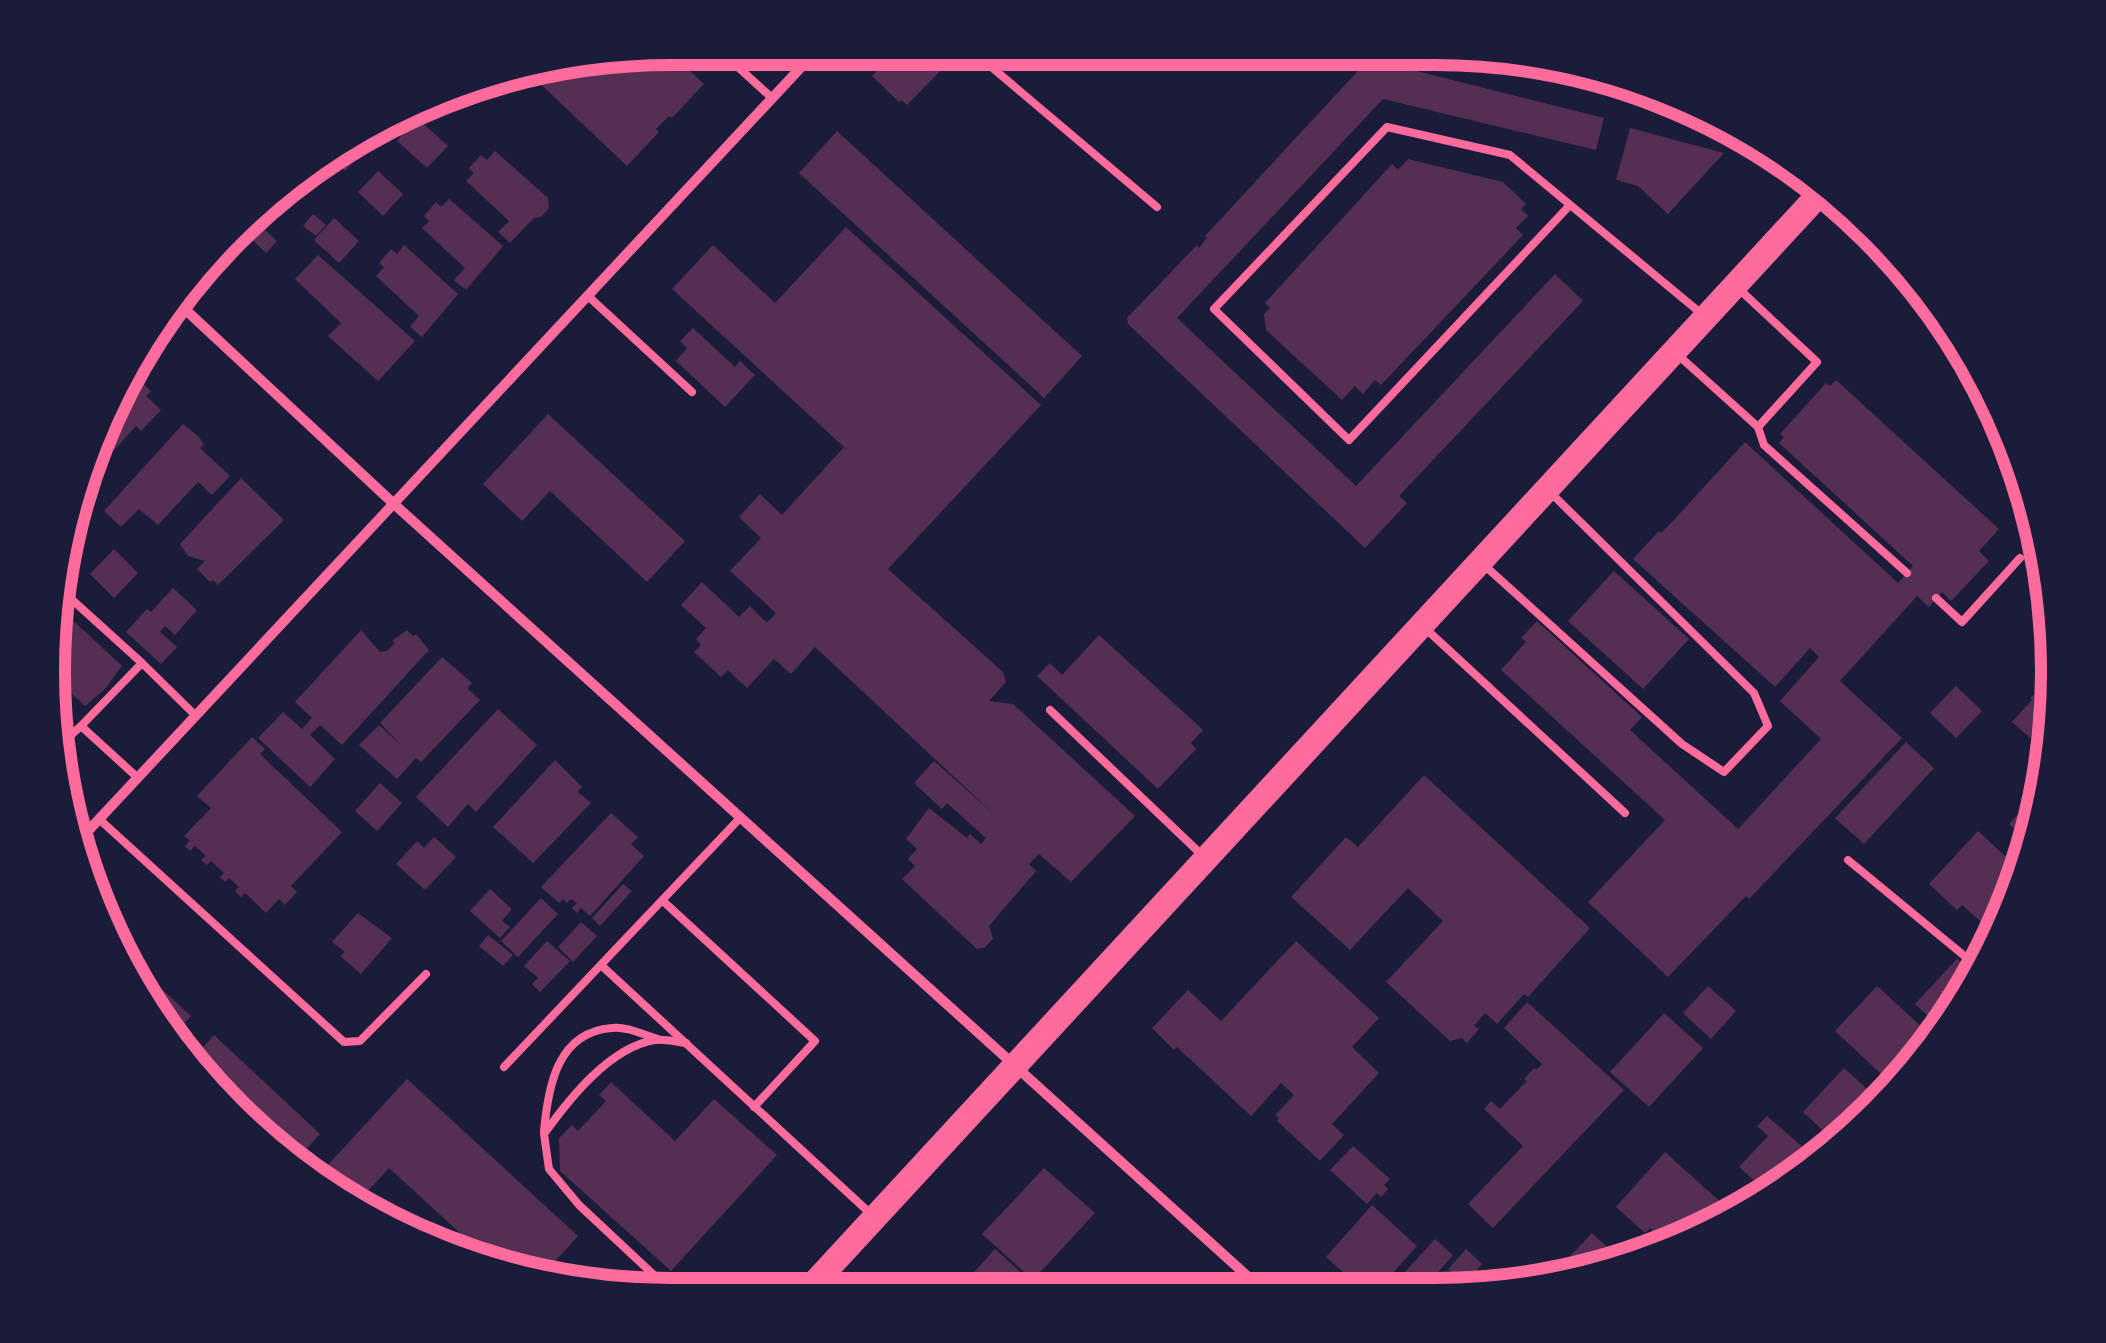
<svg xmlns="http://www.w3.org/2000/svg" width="2106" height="1343" font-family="Poppins,sans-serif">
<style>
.building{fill:#542f53}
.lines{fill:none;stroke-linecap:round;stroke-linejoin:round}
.service{stroke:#ff6b9d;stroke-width:8}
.minor{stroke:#ff6b9d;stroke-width:10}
.primary{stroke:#ff6b9d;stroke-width:25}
.rim{fill:none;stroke:#ff6b9d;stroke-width:12}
</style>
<rect width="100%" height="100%" fill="#1b1b3a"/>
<g class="building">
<polygon points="666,48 704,84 672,118 669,116 656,129 659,132 627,166 531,75 526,80 518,73"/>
<polygon points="897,49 925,49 944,67 907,105 902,100 899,102 872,76"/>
<polygon points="1369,59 1604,118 1596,150 1383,99 1177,318 1356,486 1555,274 1583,301 1399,496 1407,503 1365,548 1128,324 1127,318 1197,245 1199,248 1207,238 1205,236"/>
<polygon points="417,118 448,146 427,168 397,141"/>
<polygon points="386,122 389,125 345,171 336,163 332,168 321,159 324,153"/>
<polygon points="1630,128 1724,153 1668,214 1638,186 1616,180"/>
<polygon points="837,131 1082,356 1044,398 799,173"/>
<polygon points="495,151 548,198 549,208 541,217 534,218 510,243 498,232 509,221 466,181 474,173 469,168 481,155 487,160"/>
<polygon points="1408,159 1503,182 1526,204 1521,209 1528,216 1516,228 1523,235 1381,385 1375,380 1363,394 1355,386 1342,400 1266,330 1264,314 1270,308 1265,303 1392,164 1398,170"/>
<polygon points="378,171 403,194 383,216 358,192"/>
<polygon points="300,176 306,186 265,230 277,241 266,253 242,230"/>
<polygon points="449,199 503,246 466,290 454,280 465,268 422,228 429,221 424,216 436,202 441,207"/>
<polygon points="313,214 326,225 316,236 303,226"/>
<polygon points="334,218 359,241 339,263 314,240"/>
<polygon points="846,227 1041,405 888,569 1003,672 1006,682 989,701 1013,704 1135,816 1071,882 1039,854 1029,864 1036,871 989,926 993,939 984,948 977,949 902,879 915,866 908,859 917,849 906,839 929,808 967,838 970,834 981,844 986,838 947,803 942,809 914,783 934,761 996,816 815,647 791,674 774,659 747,688 728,670 721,677 694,652 701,645 696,639 706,628 681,605 702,582 739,617 750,606 767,623 776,613 730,571 761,538 739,517 760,494 782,515 844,447 672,289 713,245 775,303"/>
<polygon points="404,245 458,294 422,337 410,327 419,316 376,276 384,267 379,263 391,249 397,254"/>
<polygon points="318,255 415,341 378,381 328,336 341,323 295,279"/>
<polygon points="693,328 735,367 740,361 755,375 725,407 676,361 687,348 680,341"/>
<polygon points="132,374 151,391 146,396 161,410 141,431 136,426 106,459 101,461 95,455 84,467"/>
<polygon points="1836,380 1999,529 1979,551 1989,561 1951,601 1942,592 1929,607 1917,596 1840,681 1902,738 1749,899 1746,896 1668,977 1588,902 1665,820 1501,670 1526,642 1521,638 1537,621 1642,717 1630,730 1738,829 1821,739 1780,701 1819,657 1810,648 1775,687 1633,559 1659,531 1661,533 1672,522 1745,442 1898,583 1913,566 1779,443 1784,437 1780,434 1826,383 1830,386"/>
<polygon points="548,414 685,541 647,582 550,491 522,521 483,484"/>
<polygon points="183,424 198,436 204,444 200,448 230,476 212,495 198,482 158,525 139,509 121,527 104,511"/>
<polygon points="241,478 284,520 218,585 213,580 210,582 197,569 205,561 188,556 180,544"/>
<polygon points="114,549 138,573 114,598 90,574"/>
<polygon points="1614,571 1689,639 1643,689 1568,621"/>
<polygon points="173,588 197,610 175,635 165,626 160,632 177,647 161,664 126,632 147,609 151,612"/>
<polygon points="54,603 122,666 105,689 85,706 53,676 49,631"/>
<polygon points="361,630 380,652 387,651 395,643 392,641 407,630 413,636 416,634 429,650 342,745 320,725 310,735 335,759 310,787 258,738 283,712 302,729 312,718 295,702"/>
<polygon points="1099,635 1203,730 1191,743 1196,749 1158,789 1037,676 1050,663 1062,675"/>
<polygon points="442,657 472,683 467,688 480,700 421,762 416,758 397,779 359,745 379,725 402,746 380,723"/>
<polygon points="2047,683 2043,746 2043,749 2012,722 2032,700 2030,698"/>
<polygon points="1956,686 1982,711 1956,738 1930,713"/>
<polygon points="498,709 537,745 476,812 468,804 448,827 416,797"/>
<polygon points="252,737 265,749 260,754 342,832 291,886 297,892 285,905 279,899 266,913 245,893 241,897 235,891 239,887 229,878 225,882 220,877 224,873 211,861 207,865 201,860 206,856 195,846 190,851 185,846 190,841 184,836 211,808 197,796"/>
<polygon points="1906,742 1934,768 1864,844 1835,818"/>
<polygon points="555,760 582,787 578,792 591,803 533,863 493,827"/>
<polygon points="1424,775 1590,928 1528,997 1524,994 1497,1024 1485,1013 1474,1026 1479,1029 1467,1043 1462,1038 1450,1041 1386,982 1443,921 1408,888 1350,950 1291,897 1346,837 1358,847"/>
<polygon points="380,783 402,803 377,831 355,811"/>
<polygon points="2040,791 2037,834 2032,845 2009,824"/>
<polygon points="611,813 638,837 631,844 644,856 590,916 581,908 577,913 572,908 577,903 571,899 567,903 563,899 559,903 541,887"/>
<polygon points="1978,831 2019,869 1990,930 1962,905 1957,910 1929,884"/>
<polygon points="434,837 456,857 425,890 396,864 417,841 424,848"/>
<polygon points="623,884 632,891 600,926 592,918"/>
<polygon points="490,889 512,909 502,921 510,927 500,938 470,911"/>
<polygon points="541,898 558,914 518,957 501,941"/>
<polygon points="358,913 392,938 361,974 340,956 345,952 332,942"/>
<polygon points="581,922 597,936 573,962 558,947"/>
<polygon points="488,935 513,955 503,966 479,946"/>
<polygon points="547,941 570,961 540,992 532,984 538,978 524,966"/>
<polygon points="1296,941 1379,1018 1352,1047 1379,1073 1332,1124 1344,1135 1320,1161 1277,1121 1279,1118 1275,1115 1294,1095 1281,1083 1251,1116 1177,1047 1174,1050 1152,1028 1188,990 1221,1021"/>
<polygon points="123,953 191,1016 171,1037 152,1018"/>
<polygon points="1957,959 1970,970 1941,1028 1915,1004"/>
<polygon points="1708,986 1736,1011 1711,1039 1683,1013"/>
<polygon points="1877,986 1935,1039 1929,1052 1892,1084 1835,1031"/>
<polygon points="1527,1002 1624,1090 1493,1228 1468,1204 1523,1146 1484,1109 1491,1101 1500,1109 1527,1081 1524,1079 1534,1068 1536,1070 1542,1064 1504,1028"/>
<polygon points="1664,1013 1703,1048 1649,1107 1610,1072"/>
<polygon points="214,1035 320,1134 291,1166 192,1060"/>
<polygon points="1844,1068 1877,1098 1831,1138 1803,1112"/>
<polygon points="407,1079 578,1236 541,1277 495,1265 389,1168 356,1204 314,1180"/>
<polygon points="611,1082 675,1141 714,1099 777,1155 671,1271 560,1171 559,1138 572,1125 578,1131 606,1101 599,1095"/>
<polygon points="1767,1116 1812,1155 1768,1193 1739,1167 1768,1136 1757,1126"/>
<polygon points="1353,1146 1390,1179 1384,1185 1388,1189 1381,1197 1377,1193 1367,1204 1330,1170"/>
<polygon points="1665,1152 1736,1216 1668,1245 1650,1228 1645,1233 1616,1207"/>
<polygon points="1044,1168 1095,1213 1033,1280 982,1234"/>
<polygon points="1372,1205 1417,1246 1374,1294 1367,1294 1326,1257"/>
<polygon points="1592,1233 1621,1260 1617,1266 1597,1274 1546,1282"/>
<polygon points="1435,1239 1453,1255 1438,1272 1448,1282 1437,1294 1385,1294"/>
<polygon points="995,1249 1027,1278 1042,1292 956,1292"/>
<polygon points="1466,1249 1482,1264 1466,1283 1478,1294 1450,1294 1461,1281 1448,1269"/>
</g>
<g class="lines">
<g class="service">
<polyline points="717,48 772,98"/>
<polyline points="970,49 1157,207"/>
<polyline points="1570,205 1349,440 1214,309 1387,127 1510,155 1703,315"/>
<polyline points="588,296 692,392"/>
<polyline points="1678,355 1758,427 1817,362 1739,289"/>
<polyline points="1758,427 1764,445 1907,573"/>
<polyline points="1484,565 1682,744 1724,772 1768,726 1754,693 1552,494"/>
<polyline points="58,587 142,663"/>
<polyline points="1936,598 1962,622 2020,558"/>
<polyline points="1426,629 1625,813"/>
<polyline points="1050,710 1204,857"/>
<polyline points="81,726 142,663 196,716"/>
<polyline points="60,745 81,726 138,778"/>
<polyline points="99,819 344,1042 360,1041 426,974"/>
<polyline points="1848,860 1973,963"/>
<polyline points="663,901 815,1041 754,1107"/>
<polyline points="602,966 872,1215"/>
<polyline points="504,1067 741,817"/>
<path d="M544,1131C548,1087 557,1032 612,1028C626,1026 644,1035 658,1039"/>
<path d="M671,1291L579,1205L549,1169L544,1134C569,1099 610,1047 655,1040C665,1039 677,1042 686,1043"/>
</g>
<g class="minor">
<polyline points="173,298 394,504 1266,1293"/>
<polyline points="74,846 819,48"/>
</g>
<polyline class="primary" points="807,1291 1825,188"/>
</g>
<path d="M0 0H2106V1343H0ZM671 65H1435A606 606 0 0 1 2041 671V672A606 606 0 0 1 1435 1278H671A606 606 0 0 1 65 672V671A606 606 0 0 1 671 65Z" fill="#1b1b3a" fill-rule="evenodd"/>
<path class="rim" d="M671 65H1435A606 606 0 0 1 2041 671V672A606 606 0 0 1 1435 1278H671A606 606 0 0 1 65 672V671A606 606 0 0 1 671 65Z"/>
</svg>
